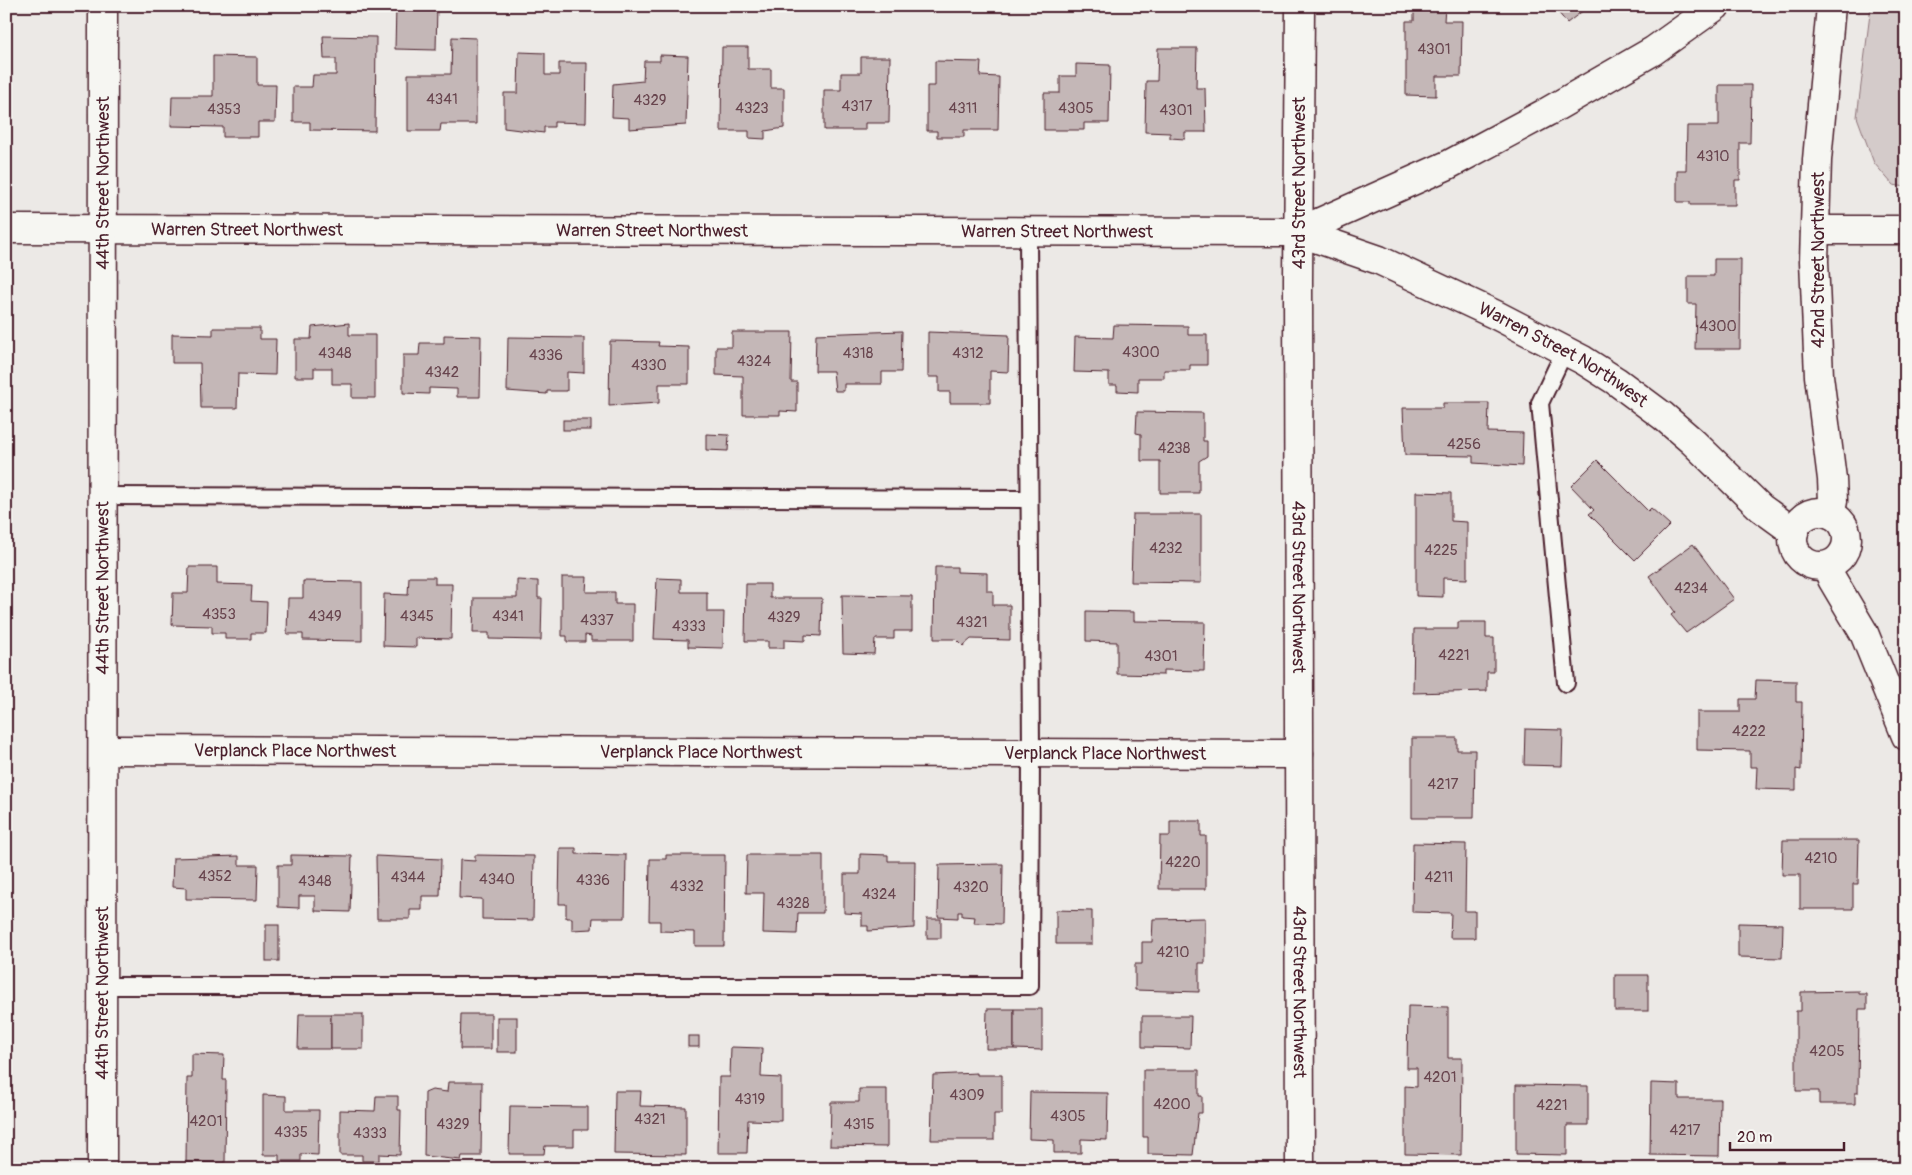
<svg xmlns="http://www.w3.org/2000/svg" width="1912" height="1175" font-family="Pangolin,sans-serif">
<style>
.green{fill:#d4cbca;stroke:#8f757a}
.building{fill:#c4b7b7;stroke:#4a1f2b}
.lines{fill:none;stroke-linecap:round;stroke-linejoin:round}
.service-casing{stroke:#4a1f2b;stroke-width:20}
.minor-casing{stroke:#4a1f2b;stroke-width:31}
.service{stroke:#f6f6f2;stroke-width:16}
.minor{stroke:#f6f6f2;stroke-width:28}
.labels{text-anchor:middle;stroke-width:4;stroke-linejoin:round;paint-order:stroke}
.number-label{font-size:15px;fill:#68454e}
.street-label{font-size:18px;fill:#4a1f2b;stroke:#f6f6f2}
</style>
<rect width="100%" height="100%" fill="#ece9e6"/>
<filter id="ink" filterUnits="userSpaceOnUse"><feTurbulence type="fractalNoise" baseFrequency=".02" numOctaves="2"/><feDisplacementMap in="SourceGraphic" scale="10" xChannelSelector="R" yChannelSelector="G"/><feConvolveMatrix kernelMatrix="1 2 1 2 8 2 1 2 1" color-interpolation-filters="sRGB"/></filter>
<g filter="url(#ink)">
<polygon class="green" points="1871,6 1906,6 1906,187 1893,185 1874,163 1857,117"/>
<g class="building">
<polygon points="396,6 437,6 436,50 395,49"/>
<polygon points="1414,6 1445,6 1444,21 1462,21 1461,76 1436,76 1436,96 1406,95 1406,21 1414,21"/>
<polygon points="1553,6 1589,6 1567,23"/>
<polygon points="323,36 376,37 375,131 310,130 310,122 293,122 293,87 312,87 313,75 336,75 336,59 324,59"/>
<polygon points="452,37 476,38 476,124 441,124 440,131 408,131 408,74 451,74"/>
<polygon points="722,47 748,47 748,69 771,69 771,88 784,88 784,128 765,131 765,139 749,138 749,131 721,131"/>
<polygon points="1158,48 1197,48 1196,88 1205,88 1206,132 1185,132 1185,139 1170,138 1170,133 1145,132 1146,81 1157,81"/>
<polygon points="519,52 545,53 545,75 559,75 559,63 587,63 586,123 554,122 554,127 544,127 544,133 504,128 504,93 518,93"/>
<polygon points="660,55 688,56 686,125 629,129 629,118 612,117 613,84 643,81 644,61 660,61"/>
<polygon points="213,56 257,57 257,85 276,85 275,122 258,122 258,137 223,137 223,127 171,126 172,96 213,96"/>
<polygon points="861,57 890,57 889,123 865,123 865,130 824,130 824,90 841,90 841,73 861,73"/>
<polygon points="935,61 981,62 980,76 999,77 998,130 964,130 964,137 937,137 937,131 927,131 927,86 935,86"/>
<polygon points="1076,64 1110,65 1109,123 1084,123 1084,130 1044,130 1044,93 1060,93 1060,76 1076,76"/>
<polygon points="1719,85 1751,85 1750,143 1740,143 1740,180 1735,180 1735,205 1690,205 1690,202 1677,202 1677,170 1686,170 1687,126 1719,126"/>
<polygon points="1714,259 1741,259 1740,349 1695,349 1696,304 1688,304 1688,276 1714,276"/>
<polygon points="349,323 349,335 375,335 375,398 352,398 352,384 332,384 332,368 314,368 314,377 295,377 295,339 311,339 312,327"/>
<polygon points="1114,325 1188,326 1188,335 1207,335 1207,365 1190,365 1190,370 1164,370 1164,378 1138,378 1138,392 1117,391 1117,385 1109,385 1109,373 1074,372 1075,337 1113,338"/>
<polygon points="213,328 260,328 260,339 276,339 275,375 238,374 237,408 201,408 200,363 172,363 172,334 213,335"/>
<polygon points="902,331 901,372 882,372 882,384 844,384 844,391 835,391 833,371 815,371 816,334"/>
<polygon points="732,332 792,332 791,382 797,382 797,412 780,411 780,415 743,415 743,376 716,375 716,347 732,347"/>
<polygon points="928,332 1009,335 1008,372 990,371 990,403 950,403 950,392 939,392 939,377 928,377"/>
<polygon points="444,335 481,336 480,397 457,397 457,389 429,388 429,394 403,393 403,355 419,355 420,343 444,343"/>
<polygon points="508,337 584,338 584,373 567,372 567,391 547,391 547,394 507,391"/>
<polygon points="610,341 659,342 658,346 689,347 689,384 659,384 659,403 609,406"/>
<polygon points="1443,403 1489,403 1488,432 1523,433 1522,466 1473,463 1473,456 1405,455 1403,408 1443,408"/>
<polygon points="1137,412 1203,413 1203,441 1207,441 1207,456 1199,461 1199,493 1160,493 1160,461 1141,461 1141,434 1136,433"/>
<rect x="563" y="420" width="28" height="10"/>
<polygon points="706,434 729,435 728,451 706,450"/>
<polygon points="1597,460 1648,511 1651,508 1670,525 1635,560 1589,514 1594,510 1571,486"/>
<polygon points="1416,492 1451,493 1451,521 1467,522 1467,579 1443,578 1443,597 1416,596"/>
<polygon points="1133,514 1201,514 1201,583 1131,582"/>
<polygon points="1693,544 1734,599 1686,633 1671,615 1675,612 1649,576"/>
<polygon points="189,567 217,567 217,584 252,585 251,601 267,602 266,633 251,633 251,639 225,639 225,633 212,633 212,626 172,625 173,593 188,593"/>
<polygon points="935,567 957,567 957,572 987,573 987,591 993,591 993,605 1010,605 1010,640 971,639 963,646 956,639 934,639"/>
<polygon points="409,577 435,577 435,584 452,584 451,639 416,638 416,647 383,646 384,594 408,595"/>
<polygon points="562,577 587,577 586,592 615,592 615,604 633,604 633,641 591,641 591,636 585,635 585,642 567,642 567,636 562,636"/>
<polygon points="657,578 681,579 681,592 707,592 707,612 724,612 723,648 688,647 688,640 654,639"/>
<polygon points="517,580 538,581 538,598 542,598 541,640 489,639 489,633 473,633 474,598 517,598"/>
<polygon points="303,581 362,582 362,641 303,640 303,634 287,634 288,598 303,598"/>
<polygon points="746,584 770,584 770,598 822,598 821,636 805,635 805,641 784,640 784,648 768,648 768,641 745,641"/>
<polygon points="842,595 912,596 912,631 894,631 894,639 875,639 874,654 843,653"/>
<polygon points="1086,611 1134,612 1134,621 1205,622 1204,671 1163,670 1163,675 1117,674 1117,642 1086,641"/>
<polygon points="1458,622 1486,622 1486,638 1494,638 1494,672 1487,672 1487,691 1413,693 1414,629 1458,629"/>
<polygon points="1756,680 1796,681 1796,702 1802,702 1801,770 1796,769 1796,790 1756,789 1757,767 1750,767 1750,751 1697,750 1697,712 1740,712 1740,699 1755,699"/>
<polygon points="1525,729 1563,730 1562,766 1524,765"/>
<polygon points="1412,738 1457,738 1457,750 1475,750 1474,818 1412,818"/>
<polygon points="1170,821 1201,821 1201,836 1206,836 1206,889 1159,889 1160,836 1170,836"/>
<polygon points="1783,840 1859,840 1858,884 1853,884 1853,909 1800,909 1800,875 1782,875"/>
<polygon points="1413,843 1466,844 1465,911 1475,911 1475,938 1450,938 1451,913 1412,912"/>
<polygon points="560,848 576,848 576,854 626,855 625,918 593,918 592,929 572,930 572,918 566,918 566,904 559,904"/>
<polygon points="860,854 888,855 888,861 915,861 914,928 868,931 868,926 862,926 862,914 844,913 844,874 860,874"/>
<polygon points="291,855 352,856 350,912 315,911 315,896 299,896 299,908 278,907 278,865 291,865"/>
<polygon points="475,855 534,856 533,920 482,919 482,899 459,898 460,860 475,861"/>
<polygon points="666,855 725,855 724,946 695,946 695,932 660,931 660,921 649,921 650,859 666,859"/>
<polygon points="747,855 823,855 823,913 798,913 797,934 763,933 764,893 746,893"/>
<polygon points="239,856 239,865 258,865 257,900 186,899 186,888 172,887 173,858"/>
<polygon points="376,856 441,859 440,896 422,896 422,910 410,910 410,919 377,919"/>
<polygon points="1003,864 1002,924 974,923 975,917 962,916 962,912 958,912 958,918 938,917 939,865"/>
<polygon points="1056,910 1092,911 1092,944 1056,944"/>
<polygon points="1205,918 1205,963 1199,963 1199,992 1135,990 1135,964 1142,964 1142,942 1152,942 1153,919"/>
<rect x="927" y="919" width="14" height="19"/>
<polygon points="1738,923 1783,924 1782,958 1738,957"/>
<rect x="266" y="925" width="13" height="36"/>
<rect x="1615" y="975" width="33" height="36"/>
<polygon points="1859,991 1859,994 1867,994 1867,1009 1859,1009 1858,1093 1855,1093 1855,1104 1819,1104 1819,1091 1796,1091 1796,1011 1801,1011 1801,992"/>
<polygon points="1408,1006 1448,1007 1448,1058 1462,1058 1461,1155 1405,1154 1405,1086 1417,1087 1417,1068 1407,1068"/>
<polygon points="987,1009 1014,1009 1014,1049 986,1049"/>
<polygon points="1014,1009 1042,1009 1042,1050 1014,1049"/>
<polygon points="299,1014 331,1014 331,1049 298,1049"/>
<rect x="331" y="1014" width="32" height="35"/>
<polygon points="461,1014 491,1014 491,1049 460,1049"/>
<polygon points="1142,1016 1191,1016 1190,1048 1142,1047"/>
<rect x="497" y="1017" width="20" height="35"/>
<rect x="688" y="1036" width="11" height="11"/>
<polygon points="731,1047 762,1048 761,1077 781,1078 781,1121 748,1120 747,1153 718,1153 719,1077 730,1077"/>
<polygon points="192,1054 224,1055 223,1080 226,1080 225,1163 186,1162 187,1078 192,1078"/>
<polygon points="1143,1070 1199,1070 1199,1096 1202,1096 1202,1113 1198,1113 1193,1155 1148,1154 1148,1137 1143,1137"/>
<polygon points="977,1073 977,1075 1002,1075 1002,1114 994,1114 994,1140 931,1140 933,1075"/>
<polygon points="448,1082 482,1082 481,1156 462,1156 461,1160 424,1156 425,1093 432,1090 447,1092"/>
<polygon points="1651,1083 1679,1084 1679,1099 1720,1099 1719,1156 1650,1155"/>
<polygon points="1516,1085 1588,1086 1588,1125 1567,1125 1567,1155 1516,1154"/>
<polygon points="859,1089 887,1089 887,1147 830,1146 831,1102 859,1102"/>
<polygon points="615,1091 641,1091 640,1106 686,1107 686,1155 614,1154"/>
<polygon points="1030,1092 1108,1093 1107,1140 1081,1139 1081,1153 1054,1153 1054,1140 1029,1139"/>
<polygon points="263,1095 286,1096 286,1110 319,1110 318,1155 301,1154 301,1161 279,1161 279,1155 263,1155"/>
<polygon points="376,1096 398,1096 398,1110 401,1110 400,1155 379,1154 379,1161 362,1161 362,1155 340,1155 340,1110 375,1111"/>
<polygon points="510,1106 588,1107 588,1130 574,1130 574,1146 545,1146 544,1154 509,1154"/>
</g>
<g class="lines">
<defs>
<g id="service">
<polyline points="1565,350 1540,403 1566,683"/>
<polyline points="103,496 1028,499"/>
<polyline points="102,986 1030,986 1031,753 1028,231"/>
</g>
<g id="minor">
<path id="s1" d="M1300,6L1298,280L1300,1169"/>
<path id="s2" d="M6,229L1298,232L1379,260L1496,315L1583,360L1616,381L1663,416L1692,441L1761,508L1794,532"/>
<polyline points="1815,230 1906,230"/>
<polyline points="1298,232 1448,165 1547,112 1653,51 1716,6"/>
<circle cx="1820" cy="539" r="27"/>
<polyline points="1830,514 1833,501 1832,479 1819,376 1814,261 1817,160 1831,6"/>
<polyline points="1827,566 1832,579 1864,633 1906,736"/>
<path id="s3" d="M103,750L1299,754"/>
<path id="s4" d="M102,1169L103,6"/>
</g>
</defs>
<use href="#service" class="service-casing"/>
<use href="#minor" class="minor-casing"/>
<use href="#service" class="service"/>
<use href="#minor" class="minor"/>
</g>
</g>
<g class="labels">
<g class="number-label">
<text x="1434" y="54">4301</text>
<text x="442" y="104">4341</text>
<text x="650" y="105">4329</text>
<text x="857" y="111">4317</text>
<text x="752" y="113">4323</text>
<text x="963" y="113">4311</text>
<text x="1076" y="113">4305</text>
<text x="224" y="114">4353</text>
<text x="1176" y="115">4301</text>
<text x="1713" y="161">4310</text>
<text x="1718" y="331">4300</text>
<text x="1141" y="357">4300</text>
<text x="335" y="358">4348</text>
<text x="858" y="358">4318</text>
<text x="968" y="358">4312</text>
<text x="546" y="360">4336</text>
<text x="754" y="366">4324</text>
<text x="649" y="370">4330</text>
<text x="442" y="377">4342</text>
<text x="1464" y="449">4256</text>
<text x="1174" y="453">4238</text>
<text x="1166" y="553">4232</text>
<text x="1441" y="555">4225</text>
<text x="1691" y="593">4234</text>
<text x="219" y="619">4353</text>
<text x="325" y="621">4349</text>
<text x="417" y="621">4345</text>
<text x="508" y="621">4341</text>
<text x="784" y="622">4329</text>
<text x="597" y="625">4337</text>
<text x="972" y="627">4321</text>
<text x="689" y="631">4333</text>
<text x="1454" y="660">4221</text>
<text x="1161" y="661">4301</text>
<text x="1749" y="736">4222</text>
<text x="1443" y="789">4217</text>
<text x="1821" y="863">4210</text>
<text x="1183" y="867">4220</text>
<text x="215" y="881">4352</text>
<text x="408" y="882">4344</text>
<text x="1439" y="882">4211</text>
<text x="497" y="884">4340</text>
<text x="593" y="885">4336</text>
<text x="315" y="886">4348</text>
<text x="687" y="891">4332</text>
<text x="971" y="892">4320</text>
<text x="879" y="899">4324</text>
<text x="793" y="908">4328</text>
<text x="1173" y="957">4210</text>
<text x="1827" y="1056">4205</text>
<text x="1440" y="1082">4201</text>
<text x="967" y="1100">4309</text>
<text x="750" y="1104">4319</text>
<text x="1172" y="1109">4200</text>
<text x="1552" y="1110">4221</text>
<text x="1068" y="1121">4305</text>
<text x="650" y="1124">4321</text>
<text x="206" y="1126">4201</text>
<text x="453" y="1129">4329</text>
<text x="859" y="1129">4315</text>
<text x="1685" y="1135">4217</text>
<text x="291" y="1137">4335</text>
<text x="370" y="1138">4333</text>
</g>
<g class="street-label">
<text dy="6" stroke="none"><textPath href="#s4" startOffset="986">44th Street Northwest</textPath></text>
<text transform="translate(1299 183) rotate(-90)" y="6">43rd Street Northwest</text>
<text dy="6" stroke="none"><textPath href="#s2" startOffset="241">Warren Street Northwest</textPath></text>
<text dy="6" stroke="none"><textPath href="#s2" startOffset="646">Warren Street Northwest</textPath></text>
<text dy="6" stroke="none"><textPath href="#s2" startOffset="1051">Warren Street Northwest</textPath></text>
<text transform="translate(1818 260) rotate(-90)" y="6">42nd Street Northwest</text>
<text dy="6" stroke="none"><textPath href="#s2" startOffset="1585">Warren Street Northwest</textPath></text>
<text dy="6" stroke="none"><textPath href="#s1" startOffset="581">43rd Street Northwest</textPath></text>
<text dy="6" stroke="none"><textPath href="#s4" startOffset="581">44th Street Northwest</textPath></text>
<text dy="6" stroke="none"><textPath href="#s3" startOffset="192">Verplanck Place Northwest</textPath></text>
<text dy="6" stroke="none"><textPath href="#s3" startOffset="598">Verplanck Place Northwest</textPath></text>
<text dy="6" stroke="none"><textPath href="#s3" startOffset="1002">Verplanck Place Northwest</textPath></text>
<text dy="6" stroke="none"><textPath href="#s1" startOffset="986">43rd Street Northwest</textPath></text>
<text dy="6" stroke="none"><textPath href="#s4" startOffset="176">44th Street Northwest</textPath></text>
</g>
</g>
<rect width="1912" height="1175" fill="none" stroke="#f6f6f2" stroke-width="25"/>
<rect x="12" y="12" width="1887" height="1150" fill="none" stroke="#4a1f2b" stroke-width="2" filter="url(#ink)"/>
<path d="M1730 1142v8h114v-8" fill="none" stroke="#4a1f2b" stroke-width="2.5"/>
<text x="1737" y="1142" font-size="15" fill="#4a1f2b" stroke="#f6f6f2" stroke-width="4" paint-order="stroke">20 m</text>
</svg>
